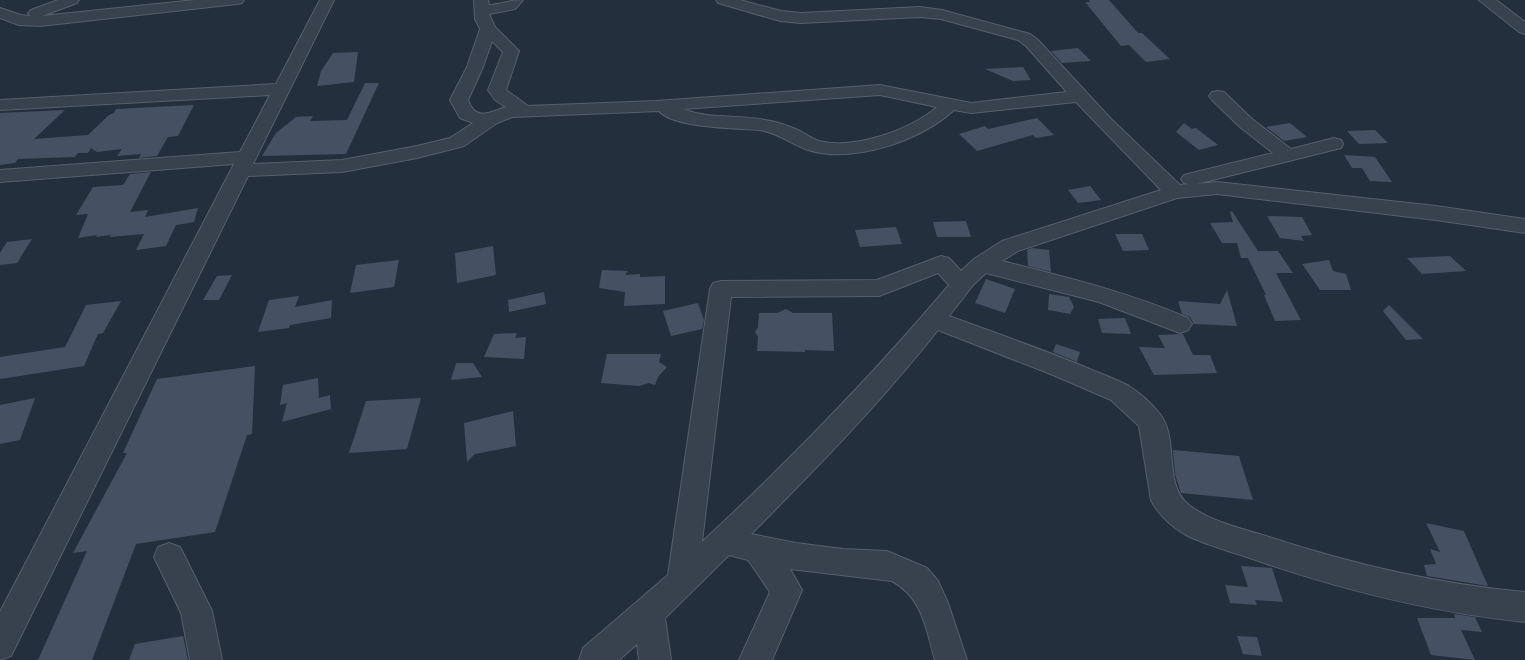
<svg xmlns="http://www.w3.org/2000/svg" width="1525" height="660" font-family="Ubuntu,sans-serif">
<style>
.building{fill:#455162}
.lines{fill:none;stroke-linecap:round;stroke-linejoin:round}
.minor-casing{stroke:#565f6c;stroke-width:2}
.minor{fill:#38414e;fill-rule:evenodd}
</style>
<rect width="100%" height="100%" fill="#242f3e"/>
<g class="building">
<polygon points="1089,0 1109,0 1138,33 1142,33 1170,59 1146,62 1129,45 1121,46 1085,2 1090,2"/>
<polygon points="1078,48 1091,61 1062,63 1051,51"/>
<polygon points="358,52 354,82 317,86 321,71 333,53"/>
<polygon points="1023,67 1031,80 1013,81 985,69"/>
<polygon points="365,83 379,83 346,154 262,156 276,133 296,117 313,116 310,121 347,120"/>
<polygon points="194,105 178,136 168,137 157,156 139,158 141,154 117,156 122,149 97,152 91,148 88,153 78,153 75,157 18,159 15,163 0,165 0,113 65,110 34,139 88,135 109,115 114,113 116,109"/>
<polygon points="1037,118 1054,135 1036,138 1033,135 977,151 959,134 985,126 988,129"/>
<polygon points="1184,123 1192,129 1196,128 1218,145 1199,150 1176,132"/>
<polygon points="1290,123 1307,137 1284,141 1266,127"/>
<polygon points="1375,130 1388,143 1359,144 1347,131"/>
<polygon points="1344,155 1375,157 1392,182 1370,181 1362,168 1352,168"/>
<polygon points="151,172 130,212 148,210 145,217 198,208 194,222 176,225 166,246 136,250 144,234 110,237 111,235 96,237 97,235 78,238 88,214 76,215 93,187 123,185 130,174"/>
<polygon points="1090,186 1101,200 1078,203 1068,190"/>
<polygon points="1232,211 1258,251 1278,251 1293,273 1276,273 1301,320 1275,321 1264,295 1266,295 1248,258 1241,258 1237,243 1222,243 1210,223 1233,222 1230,212"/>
<polygon points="1267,216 1302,217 1312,235 1301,236 1304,241 1280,238"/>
<polygon points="966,221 971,237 937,237 933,222"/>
<polygon points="896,227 902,244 860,247 855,230"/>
<polygon points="1115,234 1142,234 1149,250 1123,251"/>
<polygon points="32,239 17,263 0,265 0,253 7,242"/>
<polygon points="493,246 496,275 457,283 455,253"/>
<polygon points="1032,248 1049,250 1051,272 1028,266 1027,250"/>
<polygon points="1450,256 1466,271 1422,274 1407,258"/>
<polygon points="399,260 394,287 350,293 356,265"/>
<polygon points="1329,260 1333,271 1346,274 1351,290 1320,290 1302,264"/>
<polygon points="602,270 628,271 625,275 640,274 640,277 665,276 665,304 624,306 625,292 599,288"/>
<polygon points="232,275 219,300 203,300 217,276"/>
<polygon points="986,279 1015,289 1005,313 975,303"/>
<polygon points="1227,290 1237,326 1194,324 1190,317 1182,314 1178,301 1220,304"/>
<polygon points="544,292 546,304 509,312 508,300"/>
<polygon points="1049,294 1069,297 1074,307 1070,314 1048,310"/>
<polygon points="299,296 295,307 332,300 331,318 290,325 289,328 258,332 269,300"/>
<polygon points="121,301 103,333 98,334 84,366 0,379 0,357 65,347 86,305"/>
<polygon points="698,303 704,320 702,329 671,336 663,311"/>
<polygon points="1389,305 1423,339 1406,340 1383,311"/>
<polygon points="786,309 793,313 832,313 834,351 805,350 805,352 757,351 758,337 755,332 758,327 759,313 777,313"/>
<polygon points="1125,318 1131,334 1102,333 1098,319"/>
<polygon points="517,333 515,338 526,337 524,359 484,357 494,334"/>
<polygon points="1183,334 1193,355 1210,355 1217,373 1154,375 1139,347 1165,348 1158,335"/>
<polygon points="1056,344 1080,352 1077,362 1053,352"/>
<polygon points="607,354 661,354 659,362 667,367 658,377 655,385 649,383 639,386 601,383"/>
<polygon points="456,363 473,363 482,377 451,380"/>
<polygon points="255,366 252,434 247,435 215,532 136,544 92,660 38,660 87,551 73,553 127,453 123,453 157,379"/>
<polygon points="318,378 319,398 330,395 331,409 282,422 287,403 280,405 283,385"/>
<polygon points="35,398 20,440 0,444 0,405"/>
<polygon points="421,398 407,449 349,453 366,401"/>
<polygon points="513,411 516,446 475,454 467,462 464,423"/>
<polygon points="1173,450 1239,456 1253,500 1181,493 1175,474"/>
<polygon points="1426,523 1464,531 1488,586 1427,576 1424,565 1436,564 1430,549 1440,552"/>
<polygon points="1241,566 1272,568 1283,602 1255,600 1257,605 1230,603 1225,585 1248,587"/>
<polygon points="1454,614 1475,617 1482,632 1461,630 1475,660 1431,655 1417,618 1455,618 1456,621"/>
<polygon points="183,636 188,660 129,660 135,644"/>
<polygon points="1237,636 1257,637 1262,656 1243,654"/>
</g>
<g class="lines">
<defs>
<g id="minor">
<polygon points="58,0 79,0 77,3 42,16 195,0 244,0 242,3 237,4 40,26 19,25 0,18 0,8 21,15 30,16 28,13 31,10"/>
<path d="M320,0H334L253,164L342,160L417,146L450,138L473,123L460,118L450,100L467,67L480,29L475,19L474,0H488L489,5H490C502,4 511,0 523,0L515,9L489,14L495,27L519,51L506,90L528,106L656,101L880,85L971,103L1067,92L1026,46L1018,40L941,19L920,17L801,23L780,21L718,3L716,0H740L781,11L801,13L920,7L942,10L1030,34L1038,40L1111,119L1180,185L1189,184L1184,183L1181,179L1184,175L1273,153L1240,127L1212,100L1209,96L1212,92L1218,91L1224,92L1252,119L1291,149L1334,138L1341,140L1343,144L1341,148L1196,184L1217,182L1436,206L1525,219V233L1436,220L1217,194L1177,198L1018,251L1002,261C1065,277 1128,292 1188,318L1192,324L1188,330L1180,333L1099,302L986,273L974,284L949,316C995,333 1042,349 1087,368C1101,374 1116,379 1129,386C1140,393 1152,404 1160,414C1180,440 1162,484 1189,505C1211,522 1240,528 1266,536C1351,564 1436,584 1525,592V622C1436,613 1351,592 1267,564C1242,555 1216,548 1192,538C1175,530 1159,516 1151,500L1139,426L1111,400L1053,375L938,330C881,402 816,469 751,534L796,543L843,549L887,551L927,568L938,581L948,603L967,660H935C926,629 923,598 892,581L790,569L802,590L772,660H739L770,592L748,560L729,555L665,618L671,660H639L637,644L619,660H579L583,648L668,575L710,289L713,283L721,281L877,280L941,256L949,258L961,271L974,259L1002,241L1161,190L1076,102L971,113L954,110C920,141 853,164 808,150C791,144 777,132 759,130C737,128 673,128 659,111L512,117L497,123L464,146L417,158L342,172L248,176L11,656L0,660V612L234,164L0,182V170L240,152L270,95L0,110V100L276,84ZM492,41L503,52L488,90L495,100L506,107C490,112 476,122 468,100L483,67ZM880,95L937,107C910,130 854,150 819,141C813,139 807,135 802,132C790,126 778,122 765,120C737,114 712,120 682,109ZM938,273L949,285C872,376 789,461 702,542L731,297L879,296Z"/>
<polygon points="1479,0 1496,0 1525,22 1525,34 1519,32"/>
<polygon points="169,543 180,547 212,611 222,660 190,660 181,613 154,557 158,547"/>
</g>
</defs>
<use href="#minor" class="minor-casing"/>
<use href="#minor" class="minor"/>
</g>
</svg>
